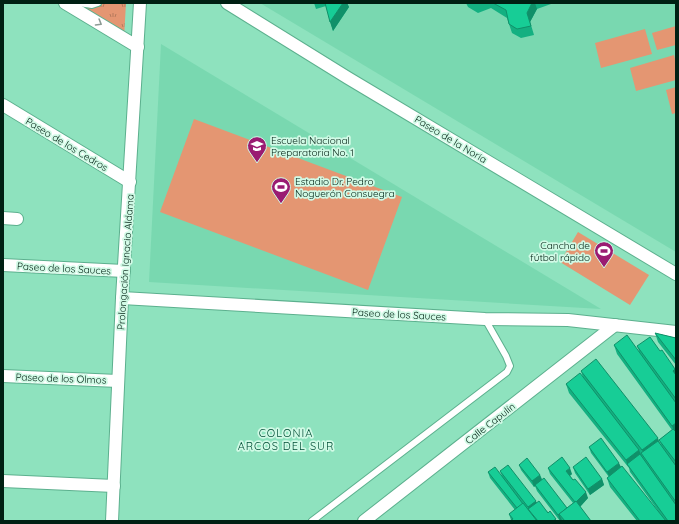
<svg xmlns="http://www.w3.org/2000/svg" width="679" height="524" font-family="Quicksand,sans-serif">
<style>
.built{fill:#79d8b0}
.park{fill:url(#park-tufts)}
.garden{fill:#e49672}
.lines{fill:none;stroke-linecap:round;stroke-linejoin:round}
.service-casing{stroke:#5cb08e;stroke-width:8}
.minor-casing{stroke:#5cb08e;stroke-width:14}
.service{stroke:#fff;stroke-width:6}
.minor{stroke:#fff;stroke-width:12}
.wall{fill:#14b081}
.shaded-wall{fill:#109069}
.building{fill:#17cd96;stroke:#109069}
.oneway{stroke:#8c9b95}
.labels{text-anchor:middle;stroke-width:3.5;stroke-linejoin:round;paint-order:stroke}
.street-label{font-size:10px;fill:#002013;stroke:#d1fae6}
.poi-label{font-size:10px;fill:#002013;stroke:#d1fae6;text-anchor:start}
.neighbourhood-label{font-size:11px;letter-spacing:1px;fill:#024e36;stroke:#d1fae6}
</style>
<defs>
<pattern id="park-tufts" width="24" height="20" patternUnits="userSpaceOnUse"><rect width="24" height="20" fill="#e49672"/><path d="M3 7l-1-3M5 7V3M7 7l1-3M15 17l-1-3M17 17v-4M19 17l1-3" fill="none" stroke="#b67a5c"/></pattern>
</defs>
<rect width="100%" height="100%" fill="#8ee2be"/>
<g class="built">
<polygon points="260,3 676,3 676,252"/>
<polygon points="161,44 601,309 149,282"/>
</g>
<polygon class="park" points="76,3 92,7 106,3 126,3 124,38"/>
<g class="garden">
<polygon points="676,26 676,45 657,50 652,33"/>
<polygon points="645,29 652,54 601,68 595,43"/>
<polygon points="674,55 676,63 676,80 636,91 630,68"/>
<polygon points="676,87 676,113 672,114 666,90"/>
<polygon points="194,119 402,197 368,290 160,212"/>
<polygon points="578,232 649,275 630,305 560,262"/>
</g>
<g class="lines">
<defs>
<g id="service">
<polyline points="79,3 92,5 98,3"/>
<polyline points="312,521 507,372 510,366 506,356 485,319"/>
</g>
<g id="minor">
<polyline points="65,3 138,47"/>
<polyline points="227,3 348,78 676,274"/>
<polyline points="3,105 130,182"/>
<polyline points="3,218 17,219"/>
<polyline points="3,265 124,271"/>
<polyline points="122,298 485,319 568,320 676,332"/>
<polyline points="3,376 118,381"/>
<polyline points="3,481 114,486"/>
<polyline points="112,521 122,298 140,3"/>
<polyline points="364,521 615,325"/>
</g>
</defs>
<use href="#service" class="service-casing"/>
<use href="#minor" class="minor-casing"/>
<use href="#service" class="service"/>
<use href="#minor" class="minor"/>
</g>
<g class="wall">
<polygon points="314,3 347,3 349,7 333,31 326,6 316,9"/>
<polygon points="466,3 551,3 551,4 537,9 530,22 534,35 521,38 512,33 507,18 491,8 478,13 468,7"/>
<polygon points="655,333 676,338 676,365 658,342"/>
<polygon points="614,345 639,351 637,346 660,351 675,369 676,370 676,521 637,521 610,487 607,478 609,477 591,453 589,447 621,467 659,512 630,472 629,468 569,393 566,384 583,378 581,371 659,442 661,445 659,440 672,430 617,354"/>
<polygon points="519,465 540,475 542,479 567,508 573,503 550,474 548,468 572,474 570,476 588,498 580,507 591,521 562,521 562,520 560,521 537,491 535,486 534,487 521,470"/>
<polygon points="573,467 602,479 604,485 590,495 575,473"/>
<polygon points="500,471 536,501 536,502 556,519 556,520 559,521 510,521 511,520 509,514 515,510 490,478 488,472 502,476"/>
</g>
<g class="shaded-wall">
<polygon points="343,3 347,3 349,7 333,31 330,22"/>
<polygon points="532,3 535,3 537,9 530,22 534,35 527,13"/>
<polygon points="675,369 676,370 676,379 673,371"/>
<polygon points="676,423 676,434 675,434 672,426"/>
<polygon points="658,438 661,447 646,459 642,450"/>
<polygon points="639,450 643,459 627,464 626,460"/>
<polygon points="619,463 622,469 610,478 607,472"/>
<polygon points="570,468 572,474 568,477 566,471"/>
<polygon points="540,475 542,481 535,485 535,486 534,487 532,481"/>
<polygon points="602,479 604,485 590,495 588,489"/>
<polygon points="586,492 588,498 578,509 575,503"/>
<polygon points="536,501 538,507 529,510 528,507"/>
<polygon points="559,514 562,520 560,521 558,515"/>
</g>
<g class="building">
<polygon points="325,3 343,3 330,22"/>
<polygon points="493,3 532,3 527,13 531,26 517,29 509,24 506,10"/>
<polygon points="655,333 676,338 676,360"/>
<polygon points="627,335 676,403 676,423 672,426 614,345"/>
<polygon points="650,337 660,351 662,350 675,369 673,371 676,375 676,399 637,346"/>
<polygon points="596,359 658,438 642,450 581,371"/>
<polygon points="580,373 639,450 626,460 566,384"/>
<polygon points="673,429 676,432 676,462 659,440"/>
<polygon points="601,438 619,463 607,472 589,447"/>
<polygon points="658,441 676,466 676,502 641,453"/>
<polygon points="640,454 676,505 676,521 668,521 627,464"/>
<polygon points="562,457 570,468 566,471 573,480 575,479 586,492 576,502 576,501 575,502 548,468"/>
<polygon points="586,457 602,479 588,489 573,467"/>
<polygon points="527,458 540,475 532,481 519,465"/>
<polygon points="508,465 536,501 528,507 500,471"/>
<polygon points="622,466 666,521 640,521 607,478"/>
<polygon points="495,467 523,504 517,508 488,472"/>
<polygon points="544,478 567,508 558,515 535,485"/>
<polygon points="539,501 548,513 550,511 556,519 553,521 538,521 528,509"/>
<polygon points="576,501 591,521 565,521 559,514"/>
<polygon points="523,503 537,521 510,521 513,519 509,514"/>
</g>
<defs><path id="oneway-chevron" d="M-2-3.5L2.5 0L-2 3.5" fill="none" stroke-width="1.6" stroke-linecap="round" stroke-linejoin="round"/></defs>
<use class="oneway" href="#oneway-chevron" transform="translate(99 23) rotate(31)"/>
<defs>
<symbol id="school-pin" viewBox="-11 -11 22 30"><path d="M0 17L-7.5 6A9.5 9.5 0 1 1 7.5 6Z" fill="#9a1b72" stroke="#d1fae6"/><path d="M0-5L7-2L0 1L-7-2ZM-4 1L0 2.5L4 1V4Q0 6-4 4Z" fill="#fff"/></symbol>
<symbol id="stadium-pin" viewBox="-11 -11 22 30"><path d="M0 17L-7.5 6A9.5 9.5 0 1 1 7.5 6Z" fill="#9a1b72" stroke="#d1fae6"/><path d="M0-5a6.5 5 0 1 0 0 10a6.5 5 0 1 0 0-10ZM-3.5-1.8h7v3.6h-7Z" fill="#fff"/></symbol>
</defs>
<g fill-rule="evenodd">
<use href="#school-pin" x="246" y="135" width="22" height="30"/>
<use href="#stadium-pin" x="270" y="176" width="22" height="30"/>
<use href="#stadium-pin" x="593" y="240" width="22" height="30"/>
</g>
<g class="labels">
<g class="street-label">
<text transform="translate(451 139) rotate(31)" y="4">Paseo de la Noria</text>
<text transform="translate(67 144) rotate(31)" y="4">Paseo de los Cedros</text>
<text transform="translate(125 262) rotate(-86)" y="4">Prolongación Ignacio Aldama</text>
<text transform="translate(64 268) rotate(3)" y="4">Paseo de los Sauces</text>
<text transform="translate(399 314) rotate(3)" y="4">Paseo de los Sauces</text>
<text transform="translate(61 378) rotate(2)" y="4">Paseo de los Olmos</text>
<text transform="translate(490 423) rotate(-38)" y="4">Calle Capulín</text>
</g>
<g class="poi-label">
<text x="271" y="144">Escuela Nacional<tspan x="271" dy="12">Preparatoria No. 1</tspan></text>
<text x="295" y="185">Estadio Dr. Pedro<tspan x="295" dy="12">Noguerón Consuegra</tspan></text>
<text x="590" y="249" text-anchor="end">Cancha de<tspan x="590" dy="12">fútbol rápido</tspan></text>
</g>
<g class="neighbourhood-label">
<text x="286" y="437">COLONIA<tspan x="286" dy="13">ARCOS DEL SUR</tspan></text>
</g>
</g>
<rect width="679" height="524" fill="none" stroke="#002013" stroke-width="8"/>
</svg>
